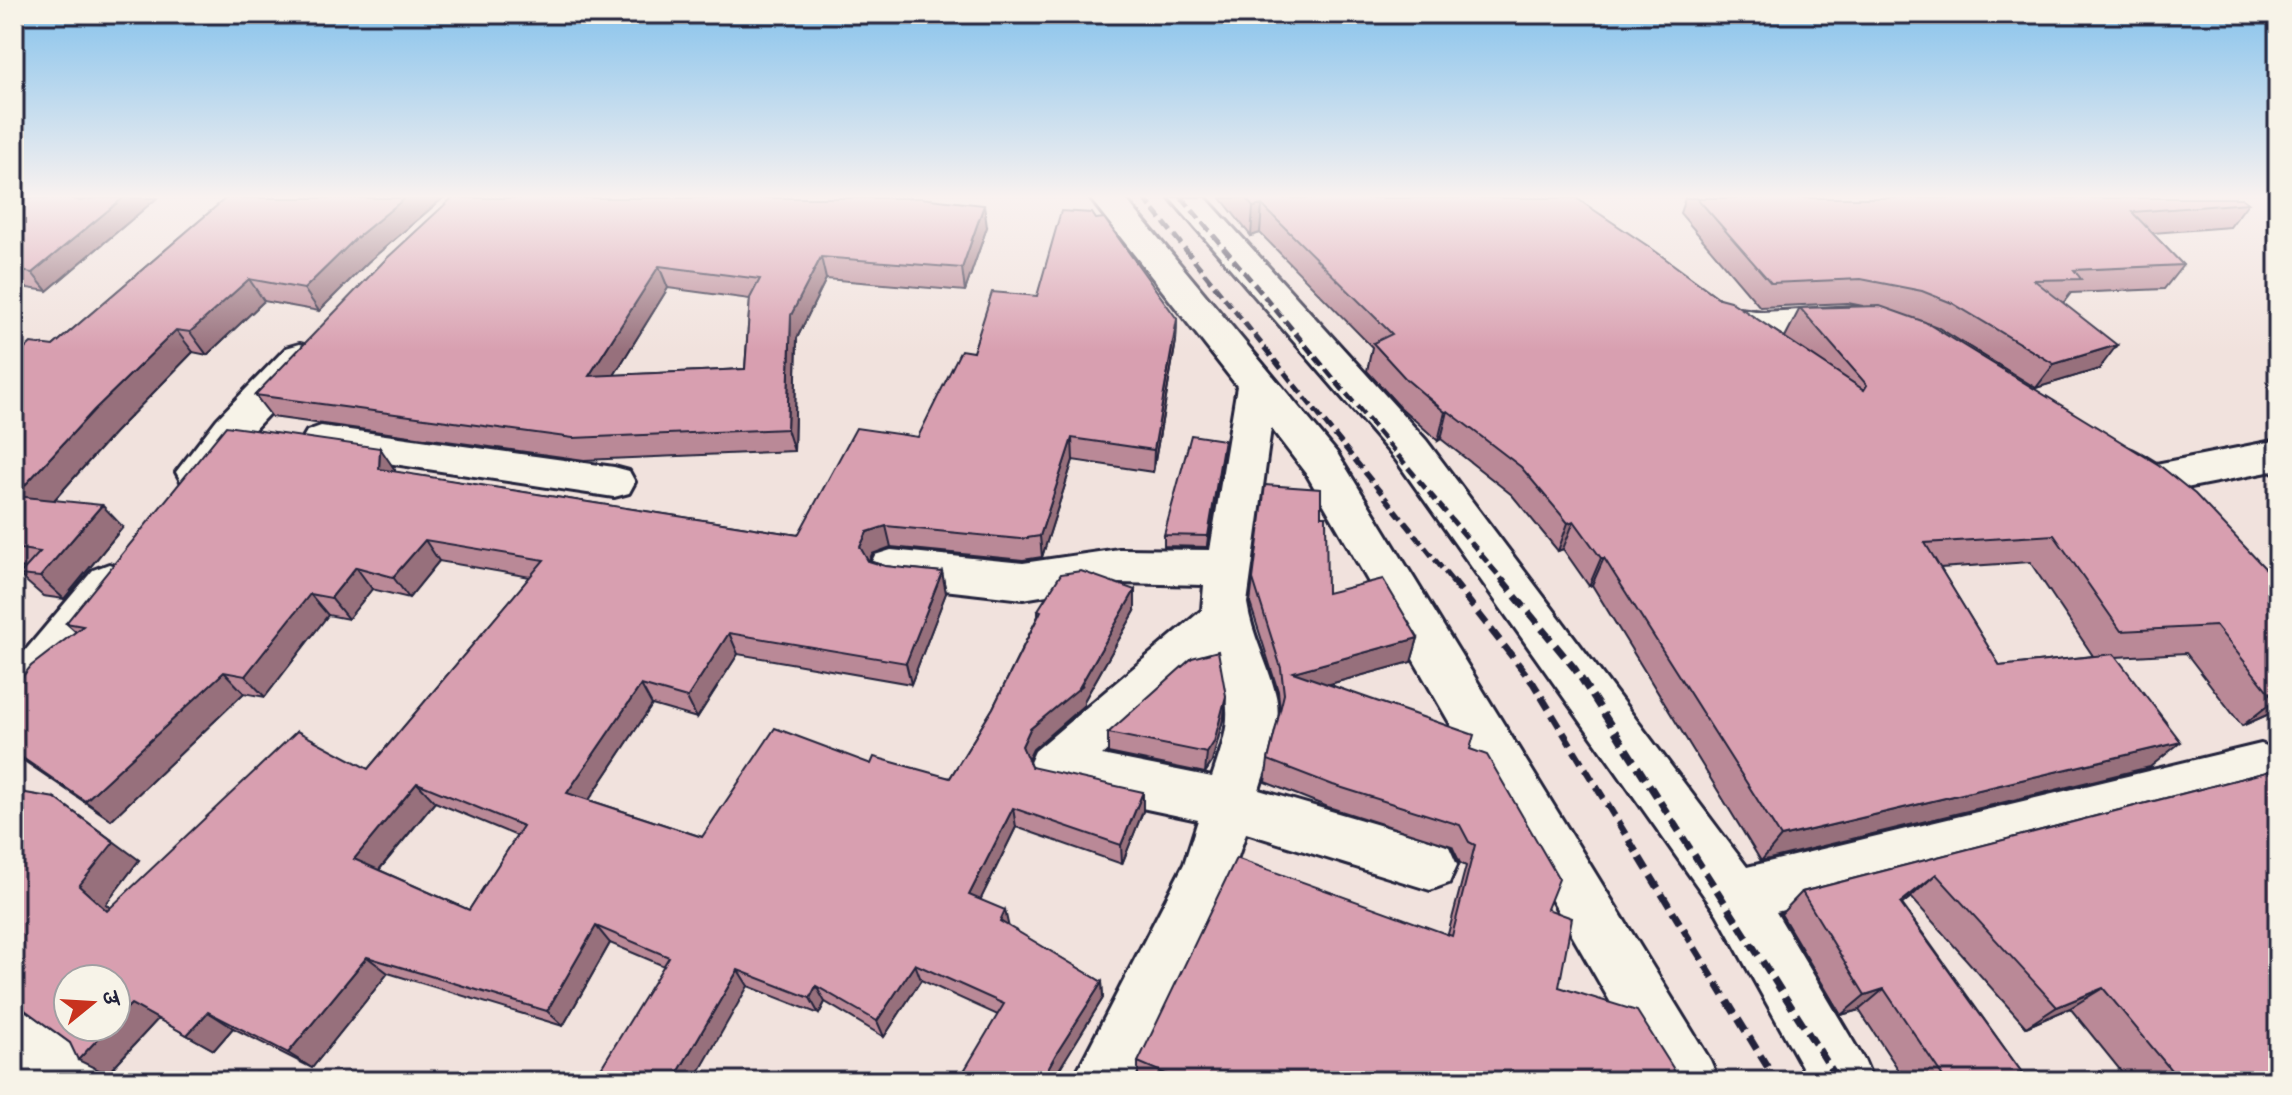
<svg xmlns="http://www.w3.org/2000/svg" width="2292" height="1095" font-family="Kalam,'Playpen Sans Deva',sans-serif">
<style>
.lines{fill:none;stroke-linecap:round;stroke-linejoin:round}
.minor-casing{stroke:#22223b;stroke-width:6}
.minor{fill:#f7f3e8;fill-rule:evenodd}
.rail-far1{stroke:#22223b;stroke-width:5;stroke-dasharray:11 5;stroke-linecap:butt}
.rail{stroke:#22223b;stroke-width:7;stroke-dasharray:14 7;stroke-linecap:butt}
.wall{fill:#ba8997;stroke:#22223b;stroke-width:2;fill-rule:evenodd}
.shaded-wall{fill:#976f7b;stroke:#22223b;stroke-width:2}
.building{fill:#d89fb0;stroke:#22223b;stroke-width:2;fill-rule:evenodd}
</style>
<rect width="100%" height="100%" fill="#f1e2dd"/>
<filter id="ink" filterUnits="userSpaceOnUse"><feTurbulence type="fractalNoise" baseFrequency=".0125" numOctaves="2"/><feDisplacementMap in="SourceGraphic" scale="16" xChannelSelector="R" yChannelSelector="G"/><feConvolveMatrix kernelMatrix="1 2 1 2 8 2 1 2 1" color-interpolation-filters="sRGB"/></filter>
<g filter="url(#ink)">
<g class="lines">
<defs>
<g id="minor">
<path d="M1090,198H1125L1337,453L1710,1060L1719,1081H1656L1307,475L1271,428L1247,603C1252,636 1267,661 1275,692C1284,724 1268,760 1259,790L1430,840L1449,847L1457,865L1449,883L1430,890L1246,833L1227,889L1133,1081H1072L1184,864L1198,820L1053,789L1035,783L1028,767L1035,751L1202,610L1204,585L1119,583L1023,599L891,584L875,579L869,567L875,555L891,550L1023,563L1119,549L1210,550L1237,386ZM1213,655C1234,710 1230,723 1212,777L1102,755Z"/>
<polygon points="1170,198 1206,198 1426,440 1747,867 2261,744 2278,750 2278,782 1776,912 1864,1060 1873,1081 1810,1081 1717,914 1396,460"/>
<path d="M1709,297L1740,309L1763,312L1854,307L1867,310L1873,319L1867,328L1854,331C1813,333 1716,349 1691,309L1696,301Z"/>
<polygon points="300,344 314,348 319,357 314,366 245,439 212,483 197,487 182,483 176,472 217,419 286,348"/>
<polygon points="321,426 614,467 629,471 635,482 629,493 614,497 307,451 301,441 307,431"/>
<path d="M2278,440V470L2150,495C2130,489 2106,478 2095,459L2101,448C2124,442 2137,452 2156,464Z"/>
<polygon points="109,564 125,570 132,582 125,594 31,713 14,719 14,664 93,570"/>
<polygon points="14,1007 35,1015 98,1060 107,1081 27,1081 14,1072"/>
</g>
</defs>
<use href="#minor" class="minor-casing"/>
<use href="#minor" class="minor"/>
<g class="rail-far1">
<polyline points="1144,198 1453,582"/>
<polyline points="1182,198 1504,582"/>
</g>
<g class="rail">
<polyline points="1452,580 1533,683 1776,1081"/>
<polyline points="1502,580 1575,669 1839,1081"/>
</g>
</g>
<g class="wall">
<polygon points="14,198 87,198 86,200 96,198 157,198 47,291 14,286"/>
<polygon points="226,198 443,198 368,262 319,311 264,301 207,355 193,352 114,433 54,500 123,527 64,599 43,596 19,575 25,568 14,567 14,359 53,346"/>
<path d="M452,198L987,227L965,291L826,279L797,338L794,451L584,460L272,417L255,395ZM668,288L750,299L745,369L614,375Z"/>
<path d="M1221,198H1576L1719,298L1785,337L1800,308L1863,306L1848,303L1760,307L1680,213L1685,198H2241L2248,203L2230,227L2152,233L2183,265L2164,289L2071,293L2064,302L2062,303L2099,369L2036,388L1937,327L1927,323L2278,582V710L2242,726L2186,653L2116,657L2150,767L1761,861L1592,585L1589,586L1563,549L1558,551L1512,495L1441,439L1438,441L1400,407L1367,371L1372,347L1260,233L1251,236ZM2030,562L2093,656L2000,666L1940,568Z"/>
<path d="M1177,319L1176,341L1153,472L1073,460L1042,557L1023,560L891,547L872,554L869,561L885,566L942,572L946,593L911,684L738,654L697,718L652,705L589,800L702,837L871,764L950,778L993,708L1038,616V610L1135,611L1084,701V705L1033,749L1028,759L1031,767L1143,811L1122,864L1016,827L980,900L1009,927L1102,982L1103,998L1059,1069L998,1015L921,980L884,1037L825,1002L819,1014L748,986L664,966L610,943L563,1026L388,973L312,1068L233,1028L214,1050L158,1019L107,1074L70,1043L21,1007L14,1005V791L139,860L106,904L110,908L368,769L530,577L439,561L409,598L372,589L348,619L328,615L265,697L244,693L111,820L14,754V687L76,632L66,623L395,470V472L798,535L918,437L973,352ZM435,802L517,836L469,910L379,870Z"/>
<polygon points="1223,452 1207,547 1164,546 1164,535"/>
<polygon points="1321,516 1327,593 1418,638 1411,662 1329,684 1470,749 1547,909 1559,987 1678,1081 1144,1081 1138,1079 1138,1062 1448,934 1466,866 1460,863 1452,846 1328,807 1265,782 1268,760 1280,711 1278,691 1250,603 1253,579"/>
<polygon points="1226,696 1224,716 1212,762 1205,773 1108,753 1108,733"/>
<polygon points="2278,769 2278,1081 2129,1081 2070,1008 2026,1027 1911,897 1902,904 2028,1081 1906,1081 1859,1010 1841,1015 1781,914 1802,892"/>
</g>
<g class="shaded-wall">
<polygon points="71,198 87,198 80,208"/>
<polygon points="123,198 157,198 47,291 32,273"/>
<polygon points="405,198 443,198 368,262 319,311 304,289 355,239"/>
<polygon points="984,205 987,227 965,291 962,268"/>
<polygon points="1262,205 1260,233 1251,236 1253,207"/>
<polygon points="821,257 826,279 797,338 794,451 787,429 791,315"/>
<polygon points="659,266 668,288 600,398 589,376"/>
<polygon points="249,279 264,301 207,355 190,332"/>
<polygon points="1177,319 1176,341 1153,472 1154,450"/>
<polygon points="176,330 193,352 114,433 38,518 15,496 94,410"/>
<polygon points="2117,345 2099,369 2036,388 2054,364"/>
<polygon points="1448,411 1441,439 1438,441 1445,412"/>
<polygon points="1072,438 1073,460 1042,557 1040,536"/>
<polygon points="1224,440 1223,452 1207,547 1208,536"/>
<polygon points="380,448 395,470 394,491 379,469"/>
<polygon points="102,505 123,527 64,599 40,577"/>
<polygon points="1574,521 1563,549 1558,551 1568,523"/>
<polygon points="886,526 891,547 872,554 866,568 860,547 867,532"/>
<polygon points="425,540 439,561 409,598 393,577"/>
<polygon points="1601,558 1604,558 1592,585 1589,586"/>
<polygon points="356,567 372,589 348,619 331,598"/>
<polygon points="942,572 946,593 911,684 906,663"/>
<polygon points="1135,590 1135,611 1084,701 1084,705 1033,749 1025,766 1022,746 1030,729 1080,686"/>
<polygon points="310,594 328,615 265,697 245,676"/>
<polygon points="729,633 738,654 697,718 687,698"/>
<polygon points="1418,638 1411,662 1289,695 1293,672"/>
<polygon points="224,672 244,693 111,820 85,801"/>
<polygon points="641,685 652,705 581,812 567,793"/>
<polygon points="1226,696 1224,716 1212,762 1205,773 1207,753"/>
<polygon points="2278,699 2278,710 2242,726 2275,700"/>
<polygon points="2181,742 2150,767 1761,861 1781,837"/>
<polygon points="417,783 435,802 373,877 354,859"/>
<polygon points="1143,792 1143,811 1122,864 1121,845"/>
<polygon points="55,798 139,860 106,904 133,928 107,911 79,886"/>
<polygon points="1013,808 1016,827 974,913 969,895"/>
<polygon points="1936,874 1911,897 1876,925 1900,903"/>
<polygon points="1005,910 1009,928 1000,921"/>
<polygon points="596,926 610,943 563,1026 547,1011"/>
<polygon points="367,957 388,973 312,1068 288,1053"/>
<polygon points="915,964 921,980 884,1037 877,1021"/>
<polygon points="738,970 748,986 694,1081 673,1081"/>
<polygon points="1102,982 1103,998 1052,1081 1041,1081 1056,1054"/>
<polygon points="816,986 825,1002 819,1014 810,998"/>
<polygon points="2103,988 2070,1008 2026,1027 2057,1007"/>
<polygon points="1884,989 1859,1010 1841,1015 1865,995"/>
<polygon points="131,1004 158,1019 107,1074 78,1060 109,1027 116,1027 116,1019"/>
<polygon points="208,1012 233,1028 214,1050 187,1035"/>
</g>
<g class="building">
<polygon points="14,198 71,198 80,201 96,198 123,198 32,273 14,270"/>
<polygon points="226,198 405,198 355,239 304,289 249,279 190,332 176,330 94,410 15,496 102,505 40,577 19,575 40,552 14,548 14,359 31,343 53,346"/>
<path d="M452,198H921L984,205L962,268L821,257L791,315L787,429L573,438L255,395L385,260ZM659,266L760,279L750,298L745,369L589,376Z"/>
<polygon points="1246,198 1576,198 1651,248 1719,298 1730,301 1864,390 1867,385 1800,308 1880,306 1925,322 2159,465 2195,494 2278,582 2278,699 2275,700 2216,626 2121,631 2054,535 1925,543 2000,666 2114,654 2181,742 1781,837 1604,558 1601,558 1574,521 1568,523 1521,467 1448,411 1445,412 1406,379 1373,343 1392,334 1262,205 1253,207"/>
<polygon points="1697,198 2241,198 2248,203 2132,212 2183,265 2074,270 2081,279 2034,280 2117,345 2054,364 1952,303 1922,291 1861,279 1771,283"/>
<path d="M1061,211L1092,213L1096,219L1104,218L1177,319L1154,450L1072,438L1040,536L1020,539L886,526L867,532L860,547L868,561L885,566L942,572L906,663L729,633L687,698L641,685L567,793L702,837L775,728L871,764L874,757L950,778L993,708L1041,611L1038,610L1061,574L1081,571L1135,590L1080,686L1083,685L1030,729L1022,746L1031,767L1143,792L1121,845L1013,808L969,895L1005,910L1000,921L1102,982L1056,1054L1041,1081H958L1004,1004L915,964L877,1021L816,986L810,998L738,970L673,1081H593L669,957L596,926L547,1011L367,957L288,1053L208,1012L187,1035L131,1004L116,1019V979H68V1027H109L78,1060L70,1043L14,1002V791L55,798L114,842L79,886L107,911L297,731L368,769L544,560L425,540L393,577L356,567L331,598L310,594L245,676L224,672L85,801L14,752V687L31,666L83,626L66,623L226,426L380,448L379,469L798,535L856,428L918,437L961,350L973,352L992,292L1037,296ZM417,783L523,826L469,910L354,859Z"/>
<polygon points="1191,435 1224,440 1208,536 1164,535"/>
<polygon points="1265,485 1321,489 1321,516 1326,516 1327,593 1383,579 1418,638 1293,672 1474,735 1470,749 1487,755 1559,879 1547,909 1572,918 1559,987 1637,1011 1673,1068 1678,1081 1182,1081 1138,1062 1236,858 1452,936 1475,845 1469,842 1460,825 1333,785 1268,760 1284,694 1281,668 1253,579"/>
<polygon points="1218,651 1226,696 1214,742 1207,753 1108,733 1192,658"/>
<polygon points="2278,769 2278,1081 2168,1081 2176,1076 2103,988 2057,1007 1936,874 1900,903 2028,1081 1946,1081 1884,989 1865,995 1802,892"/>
<polygon points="256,1073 272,1081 249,1081"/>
</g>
</g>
<linearGradient id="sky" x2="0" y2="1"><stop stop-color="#85c2ec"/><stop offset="0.56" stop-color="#f9f2f0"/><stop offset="1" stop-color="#f9f2f0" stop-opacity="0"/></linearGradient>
<rect width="2292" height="351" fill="url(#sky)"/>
<rect width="2292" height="1095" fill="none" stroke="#f7f3e8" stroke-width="48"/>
<rect x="24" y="24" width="2244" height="1047" fill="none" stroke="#22223b" stroke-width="3" filter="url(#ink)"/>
<g transform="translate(92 1003) rotate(72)"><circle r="38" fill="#f7f3e8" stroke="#a29fa3" stroke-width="2"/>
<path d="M0-6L14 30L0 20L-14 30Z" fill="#c8321e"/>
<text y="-12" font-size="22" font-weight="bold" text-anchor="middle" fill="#22223b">उ</text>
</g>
</svg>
